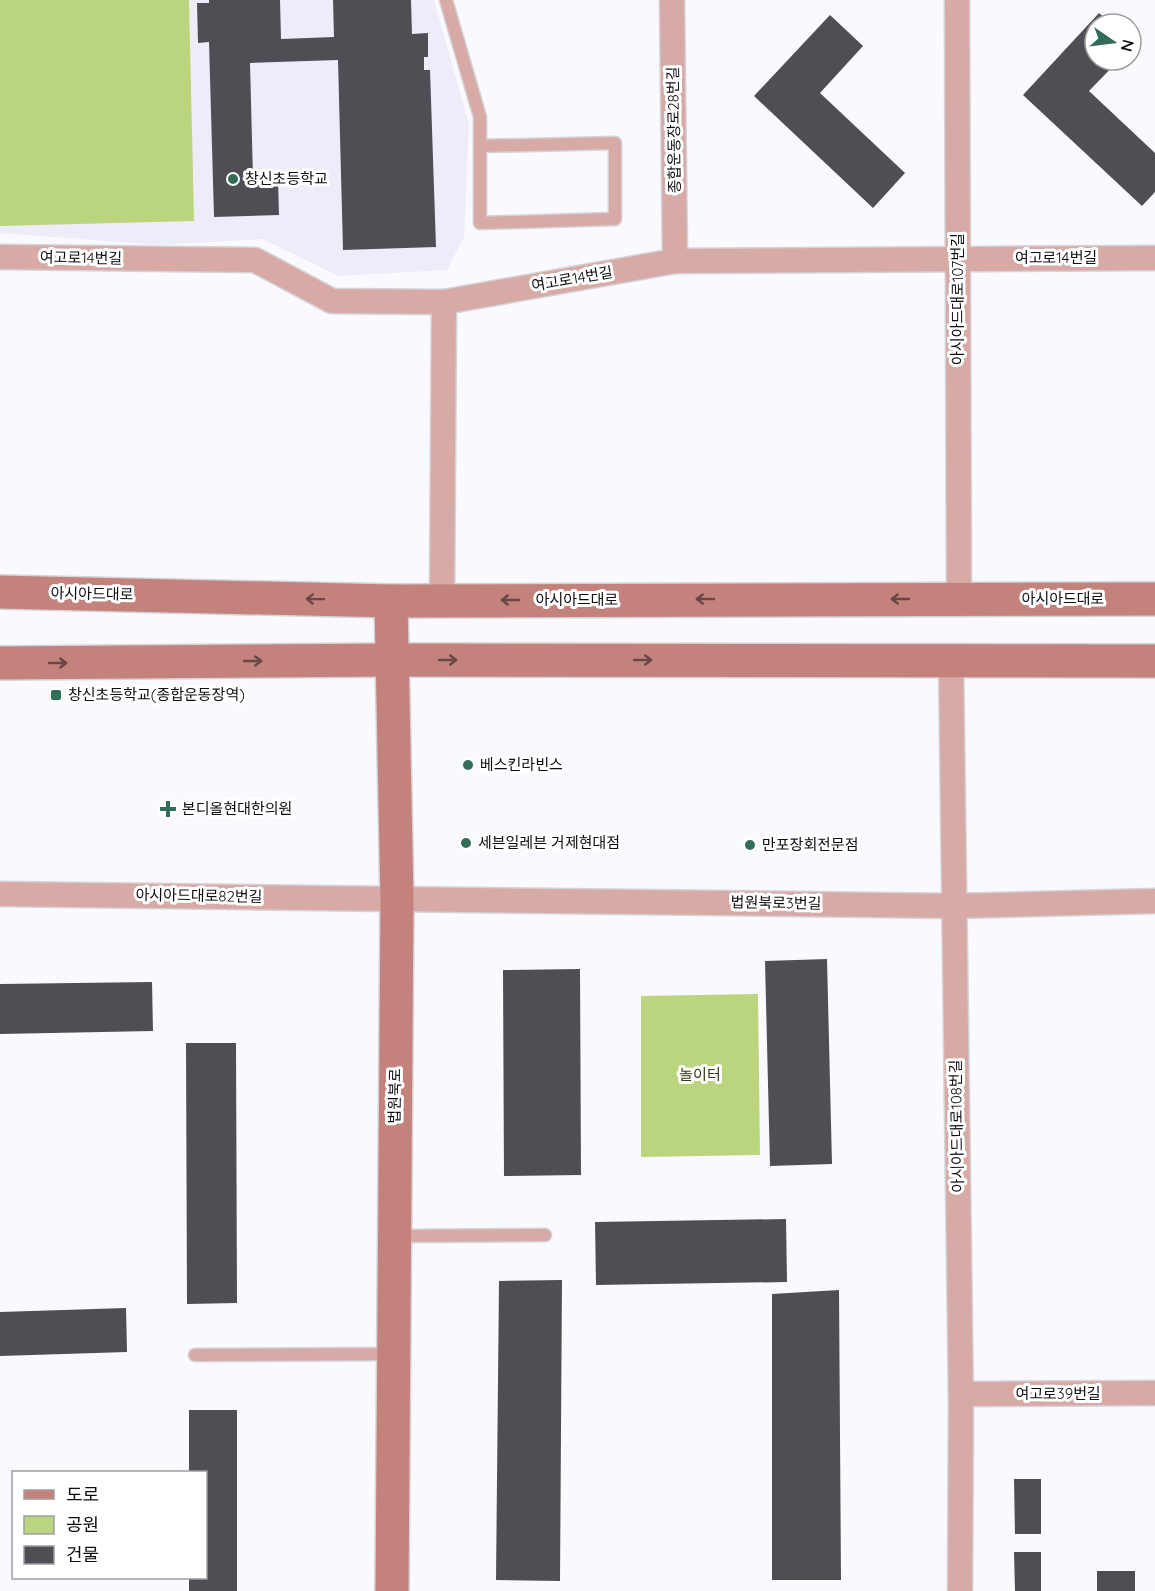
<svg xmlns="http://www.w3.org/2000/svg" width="1155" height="1591" font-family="Quicksand,'Noto Sans KR',sans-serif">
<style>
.built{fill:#eeecf9}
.green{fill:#bad57e}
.building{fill:#4f4e55}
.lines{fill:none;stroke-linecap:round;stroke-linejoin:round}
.service-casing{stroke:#d4d3d9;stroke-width:15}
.minor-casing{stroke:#d4d3d9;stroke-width:27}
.secondary-casing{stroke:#d4d3d9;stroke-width:36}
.service{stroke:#d8aaa5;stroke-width:12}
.minor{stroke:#d8aaa5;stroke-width:24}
.secondary{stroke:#c4827c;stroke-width:33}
.oneway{stroke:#684746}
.poi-dot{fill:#326d58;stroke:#fff;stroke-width:2}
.labels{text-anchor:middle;stroke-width:6;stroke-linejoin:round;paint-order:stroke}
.street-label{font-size:15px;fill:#0d0c0f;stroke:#fff}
.poi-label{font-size:15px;fill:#0d0c0f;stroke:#fff;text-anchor:start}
.park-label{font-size:15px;fill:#313c16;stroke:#fff}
</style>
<rect width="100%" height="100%" fill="#faf9ff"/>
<polygon class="built" points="0,0 434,0 469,125 464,237 447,270 338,276 263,239 158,245 0,233"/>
<g class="green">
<polygon points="0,0 189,0 194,221 0,226"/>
<polygon points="758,994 760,1155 641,1157 641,996"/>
</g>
<g class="building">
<polygon points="209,0 280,0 281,39 334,37 333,0 411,0 412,34 428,33 428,57 424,57 424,70 430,70 436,247 343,250 338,60 250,63 253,179 278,179 279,215 214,217 209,42 198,43 197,3 209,3"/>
<polygon points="1099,13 1111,24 1095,24 1095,60 1119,60 1089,91 1155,153 1155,192 1142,206 1023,95"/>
<polygon points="830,15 863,46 820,93 905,173 873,208 754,96"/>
<polygon points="827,959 832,1164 770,1166 765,961"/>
<polygon points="580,969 581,1175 504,1176 503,970"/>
<polygon points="152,982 153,1031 0,1034 0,984"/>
<polygon points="186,1043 236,1043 237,1303 187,1304"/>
<polygon points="786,1219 787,1282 596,1285 595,1222"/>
<polygon points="562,1280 560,1581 496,1580 499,1281"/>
<polygon points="839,1290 841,1580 772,1580 772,1294"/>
<polygon points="126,1308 127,1352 0,1356 0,1312"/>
<polygon points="189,1410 237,1410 237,1591 189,1591 189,1578 206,1578 206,1472 189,1472"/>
<polygon points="1014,1479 1041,1479 1041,1534 1015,1534"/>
<polygon points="1014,1552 1041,1552 1041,1591 1015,1591"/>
<rect x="1097" y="1571" width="38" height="20"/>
</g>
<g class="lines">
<defs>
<g id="service">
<polyline points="446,0 480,117 480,223 615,219 615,143 480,146"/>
<polyline points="397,1236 545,1235"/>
<polyline points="195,1355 392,1354"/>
</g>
<g id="minor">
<polyline points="672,0 675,261"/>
<polyline points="957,0 959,599"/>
<polyline points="0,257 255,260 332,301 444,302 675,261 1155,258"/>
<polyline points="442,600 444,302"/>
<polyline points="951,661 961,1403 960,1591"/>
<polyline points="0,894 954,906 1155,901"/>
<polyline points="961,1394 1155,1393"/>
</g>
<g id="secondary">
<polyline points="0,592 391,601 1155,599"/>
<polyline points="391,601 397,899 392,1591"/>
<polyline points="0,663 393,660 1155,661"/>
</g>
</defs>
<use href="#service" class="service-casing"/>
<use href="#minor" class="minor-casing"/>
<use href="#secondary" class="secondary-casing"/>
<use href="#service" class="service"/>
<use href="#minor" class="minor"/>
<use href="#secondary" class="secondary"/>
</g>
<defs><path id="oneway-shaft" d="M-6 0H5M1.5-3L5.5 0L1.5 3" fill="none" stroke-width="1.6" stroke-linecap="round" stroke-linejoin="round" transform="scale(1.5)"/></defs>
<g class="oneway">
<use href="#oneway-shaft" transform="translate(315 599) rotate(-179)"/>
<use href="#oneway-shaft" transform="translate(705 599) rotate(180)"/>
<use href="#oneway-shaft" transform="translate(900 599) rotate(180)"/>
<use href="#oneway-shaft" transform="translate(510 600) rotate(180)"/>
<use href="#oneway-shaft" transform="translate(448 660)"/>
<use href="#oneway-shaft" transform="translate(643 660)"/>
<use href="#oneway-shaft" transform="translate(253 661)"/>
<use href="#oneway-shaft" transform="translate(58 663)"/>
</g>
<g class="poi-dot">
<circle cx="233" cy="179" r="6"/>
<rect x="50" y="689" width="12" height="12" rx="3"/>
<circle cx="468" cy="765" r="6"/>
<path d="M165 800h6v6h6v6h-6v6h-6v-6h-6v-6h6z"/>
<circle cx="466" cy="843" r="6"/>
<circle cx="750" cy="845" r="6"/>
</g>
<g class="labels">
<g class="street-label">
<text transform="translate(674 130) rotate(-91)" y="5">종합운동장로28번길</text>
<text transform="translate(81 258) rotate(1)" y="5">여고로14번길</text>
<text x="1056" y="263">여고로14번길</text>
<text transform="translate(572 279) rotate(-10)" y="5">여고로14번길</text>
<text transform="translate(958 299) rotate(-90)" y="5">아시아드대로107번길</text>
<text transform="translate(92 594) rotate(1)" y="5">아시아드대로</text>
<text x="1063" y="604">아시아드대로</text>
<text x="577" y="605">아시아드대로</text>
<text transform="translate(199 896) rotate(1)" y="5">아시아드대로82번길</text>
<text transform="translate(776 903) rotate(1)" y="5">법원북로3번길</text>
<text transform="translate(395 1096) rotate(-89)" y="5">법원북로</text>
<text transform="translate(957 1126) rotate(-91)" y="5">아시아드대로108번길</text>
<text x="1058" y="1399">여고로39번길</text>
</g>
<g class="poi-label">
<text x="245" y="184">창신초등학교</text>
<text x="68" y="700">창신초등학교(종합운동장역)</text>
<text x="480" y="770">베스킨라빈스</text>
<text x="182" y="814">본디올현대한의원</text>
<text x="478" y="848">세븐일레븐 거제현대점</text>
<text x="762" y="850">만포장회전문점</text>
</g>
<g class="park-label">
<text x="700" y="1080">놀이터</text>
</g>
</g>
<rect x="12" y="1471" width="195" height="108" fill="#ffffff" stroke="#9e9e9f" stroke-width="1.5"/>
<rect x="24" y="1490" width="30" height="9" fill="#c4827c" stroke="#9e9e9f" stroke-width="1.5"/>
<text x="66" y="1501" font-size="18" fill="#0d0c0f">도로</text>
<rect x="24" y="1516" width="30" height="18" fill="#bad57e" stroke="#9e9e9f" stroke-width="1.5"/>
<text x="66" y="1531" font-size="18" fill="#0d0c0f">공원</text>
<rect x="24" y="1546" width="30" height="18" fill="#4f4e55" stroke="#9e9e9f" stroke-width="1.5"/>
<text x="66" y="1561" font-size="18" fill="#0d0c0f">건물</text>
<g transform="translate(1113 42) rotate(104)"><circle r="28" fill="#ffffff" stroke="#9e9e9f" stroke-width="1.5"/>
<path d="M0-4.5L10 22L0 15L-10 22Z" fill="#326d58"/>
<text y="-9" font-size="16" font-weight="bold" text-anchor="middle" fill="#0d0c0f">N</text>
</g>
</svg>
